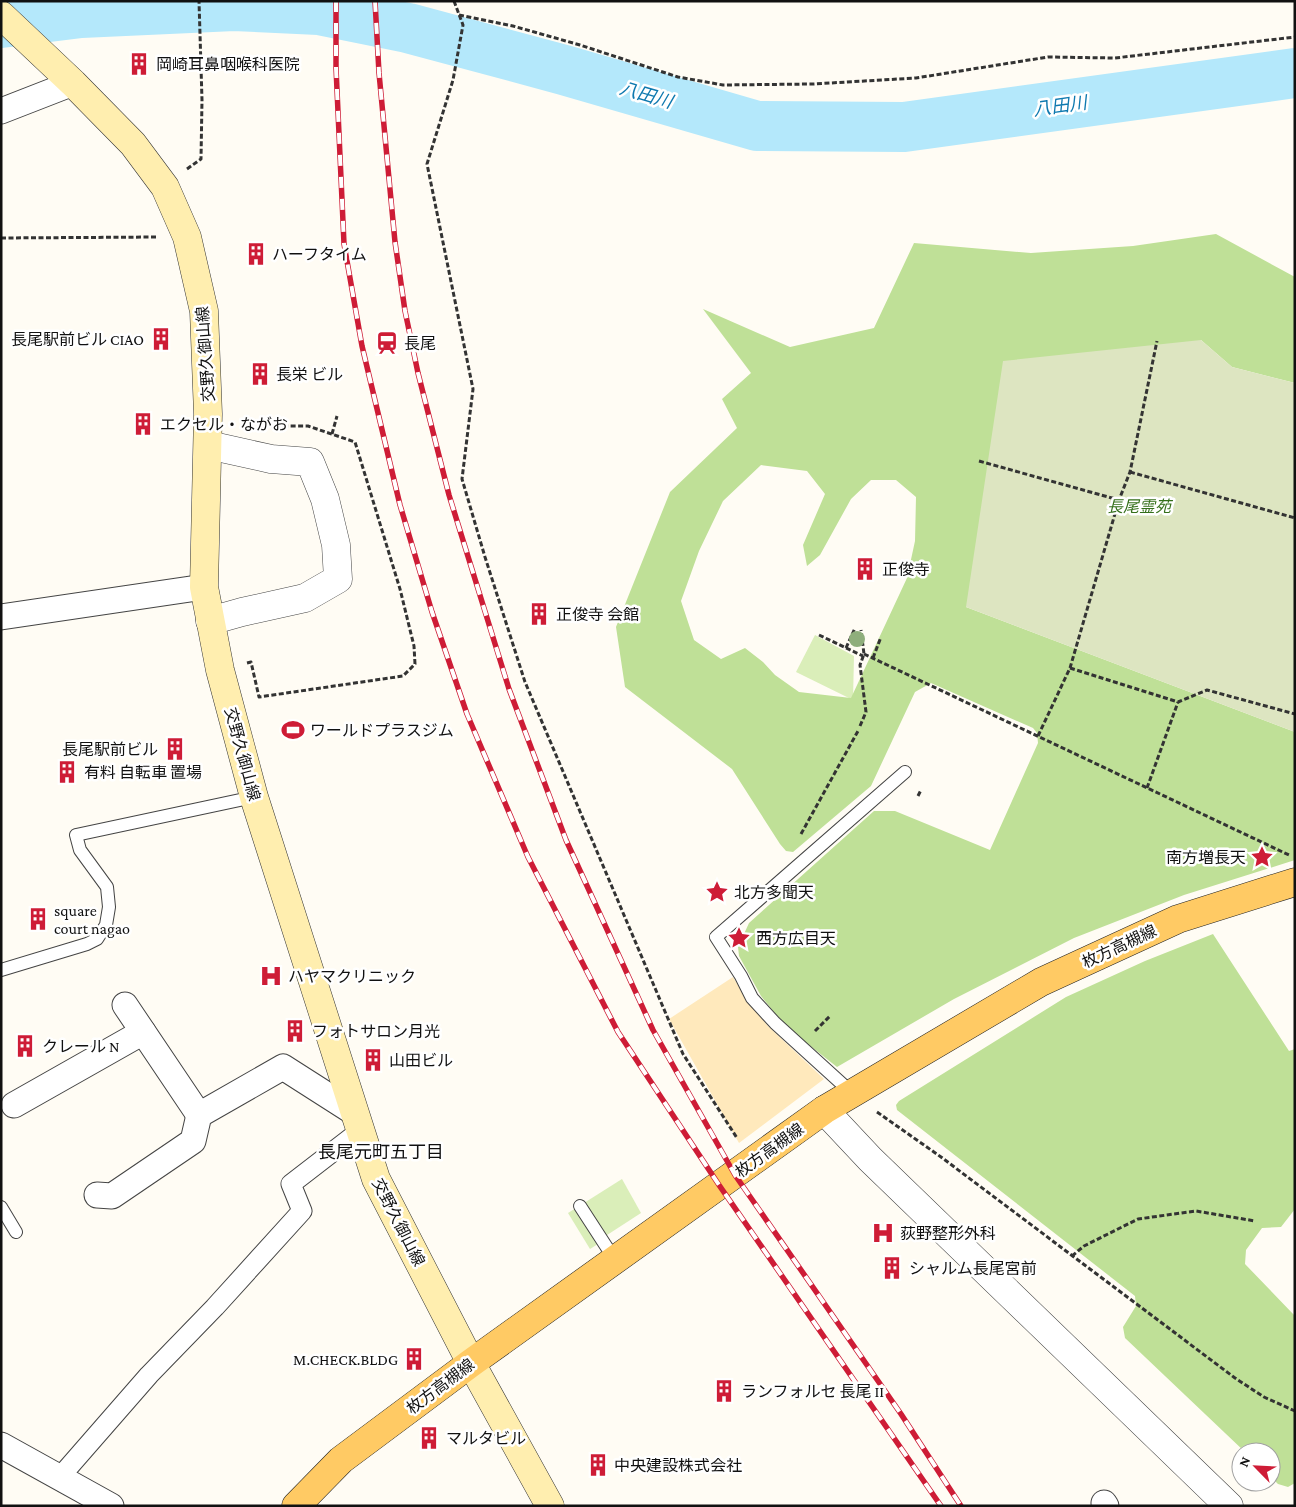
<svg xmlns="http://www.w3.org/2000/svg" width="1296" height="1507" font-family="'Crimson Pro','Noto Sans JP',serif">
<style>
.green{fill:#daeeb9}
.forest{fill:#bfe097;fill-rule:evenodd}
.sand{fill:#ffe9bc}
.cemetery{fill:#dde5c1}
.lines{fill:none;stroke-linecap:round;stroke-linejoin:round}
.river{stroke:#b4e8fb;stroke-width:50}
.service-casing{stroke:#444;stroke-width:14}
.pedestrian-casing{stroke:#444;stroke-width:21}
.minor-casing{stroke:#444;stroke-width:27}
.tertiary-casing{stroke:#444;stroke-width:29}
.secondary-casing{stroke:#333;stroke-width:29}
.primary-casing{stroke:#222;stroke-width:29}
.path{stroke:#333;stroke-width:3;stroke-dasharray:5 2.5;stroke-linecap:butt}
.service{stroke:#fff;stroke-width:12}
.pedestrian{stroke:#fff;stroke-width:19}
.minor{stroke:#fff;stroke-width:25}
.tertiary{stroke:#fff;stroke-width:28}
.secondary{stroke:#ffeeaf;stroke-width:28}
.primary{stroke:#ffca64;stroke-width:28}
.rail-casing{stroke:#ce1c36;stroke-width:5.5}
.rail{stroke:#fff;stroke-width:4;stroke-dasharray:11;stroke-linecap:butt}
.tree{fill:#8fae7c}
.labels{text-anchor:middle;stroke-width:5;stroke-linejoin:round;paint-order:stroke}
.poi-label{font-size:16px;fill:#111;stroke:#fff;text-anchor:start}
.street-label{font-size:16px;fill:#111;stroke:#fff}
.park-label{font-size:16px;font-style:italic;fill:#346f1a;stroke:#fff}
.water-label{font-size:18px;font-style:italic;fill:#0e79af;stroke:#fff}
.neighbourhood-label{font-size:18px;fill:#111;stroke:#fff}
</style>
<rect width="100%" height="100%" fill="#fffcf4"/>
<g class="green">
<polygon points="815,635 854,656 853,700 796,672"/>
<polygon points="622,1179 641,1213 604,1237 584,1203"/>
<polygon points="576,1208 598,1244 590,1249 568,1213"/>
</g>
<g class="forest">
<path d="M1216,234L1295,277V383L1232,367L1201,340L966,607L1295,732V860L1184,895L1074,938L954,999L837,1067L785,1026L761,996L739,956L738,947L749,923L874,811H895L990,850L1038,743L1037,733L1033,728L931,683L915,692L871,786L793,852L786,851L780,844L732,769L625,687L616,627L670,492L737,428L722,399L751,373L703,309L790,347L874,328L914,243L1031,253L1133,246ZM761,465L807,471L825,494L803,545L807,566L820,555L851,499L871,480H896L916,497L915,541L907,578L851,698L799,692L775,675L763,662L745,648L721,659L694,640L681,601L699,551L723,501Z"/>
<polygon points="1213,934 1289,1051 1295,1049 1295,1209 1281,1227 1262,1228 1246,1250 1245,1264 1295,1316 1295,1483 1288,1487 1278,1484 1271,1477 1271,1452 1245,1452 1125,1338 1123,1327 1136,1306 1135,1296 897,1110 896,1105 899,1101 1066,997 1145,961"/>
</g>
<polygon class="sand" points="733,977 749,1003 768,1026 824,1079 739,1143 669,1019"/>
<polygon class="cemetery" points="1201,340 1232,367 1295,383 1295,732 966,607 1003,361"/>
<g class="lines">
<polyline class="river" points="1,23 81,13 234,6 319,10 408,28 564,70 757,126 904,127 1295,73"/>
<defs>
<g id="service">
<polyline points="1,970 87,944 97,939 106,925 109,907 107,887 80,850 76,835 254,797"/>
<polyline points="852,1093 775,1023 752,998 741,976 716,937 905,772"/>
<polyline points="580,1206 615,1260"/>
<polyline points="1,1207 16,1232"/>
</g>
<polyline id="pedestrian" points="60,1477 149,1375 215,1307 302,1211 291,1184 361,1130"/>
<g id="minor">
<polyline points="1,111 73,83"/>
<polyline points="1,617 204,587"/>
<polyline points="125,1005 199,1115"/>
<polyline points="14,1105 143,1032"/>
<polyline points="97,1195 112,1196 193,1141 199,1115 283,1067 355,1113"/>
<polyline points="1,1445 111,1506"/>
<polyline points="1104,1503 1106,1506"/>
</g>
<g id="tertiary">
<polyline points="208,445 271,459 310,462 325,499 336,545 338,579 305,598 242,612 210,621"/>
<polyline points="824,1110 870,1159 1229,1506"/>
</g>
<polyline id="secondary" points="1,15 73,83 133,144 165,187 187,237 204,311 208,414 204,587 220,670 254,797 376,1179 471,1363 550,1506"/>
<polyline id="primary" points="296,1506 341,1460 471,1363 824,1110 1041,982 1178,919 1295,882"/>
</defs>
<use href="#service" class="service-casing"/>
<use href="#pedestrian" class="pedestrian-casing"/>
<use href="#minor" class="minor-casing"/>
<use href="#tertiary" class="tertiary-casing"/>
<use href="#secondary" class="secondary-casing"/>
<use href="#primary" class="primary-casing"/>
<g class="path">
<polyline points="454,1 463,25 453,80 427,164 473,389 462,479 485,557 525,682 683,1054 737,1138"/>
<polyline points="459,15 513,26 580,45 678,77 723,85 813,84 916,78 1048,57 1115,58 1295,37"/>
<polyline points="187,169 201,159 202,100 199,1"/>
<polyline points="1,238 158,237"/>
<polyline points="332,434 337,416"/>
<polyline points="979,461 1119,500"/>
<polyline points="1130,472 1295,518"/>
<polyline points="819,635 863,656"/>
<polyline points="846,648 855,628"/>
<polyline points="864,654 1289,855"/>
<polyline points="873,658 881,637"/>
<polyline points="247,663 251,662 259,697 403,676 415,664 414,646 400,589 355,442 308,426 259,426"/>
<polyline points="1070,668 1178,702 1207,690 1295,714"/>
<polyline points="860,726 866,712 860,665 864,654 861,630"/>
<polyline points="1038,736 1070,668 1119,500 1130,472 1157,341"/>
<polyline points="1147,788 1178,702"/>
<polyline points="918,796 921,790"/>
<polyline points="801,834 858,731"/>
<polyline points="815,1031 830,1016"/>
<polyline points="877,1112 941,1157 1235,1378 1264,1397 1295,1411"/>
<polyline points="1072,1256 1084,1246 1138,1219 1196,1211 1255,1221"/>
</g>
<use href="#service" class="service"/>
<use href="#pedestrian" class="pedestrian"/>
<use href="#minor" class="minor"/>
<use href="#tertiary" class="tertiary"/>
<use href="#secondary" class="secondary"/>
<use href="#primary" class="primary"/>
<defs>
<g id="rail">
<polyline points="336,1 336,68 344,244 362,346 400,505 432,612 467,714 528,857 618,1032 719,1185 941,1506"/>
<polyline points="375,1 379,73 395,242 405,311 418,373 449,495 509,689 566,840 653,1030 735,1175 901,1414 961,1506"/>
</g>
</defs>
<use href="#rail" class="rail-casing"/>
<use href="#rail" class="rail"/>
</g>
<circle class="tree" cx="857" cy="639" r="8"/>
<defs>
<symbol id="building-bare" viewBox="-9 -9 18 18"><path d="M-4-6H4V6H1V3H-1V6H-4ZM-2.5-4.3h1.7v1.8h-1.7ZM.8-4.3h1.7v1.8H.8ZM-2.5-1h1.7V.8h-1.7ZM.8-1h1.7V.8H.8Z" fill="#ce1c36" stroke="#fff" stroke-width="2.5" paint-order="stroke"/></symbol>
<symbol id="station-bare" viewBox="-9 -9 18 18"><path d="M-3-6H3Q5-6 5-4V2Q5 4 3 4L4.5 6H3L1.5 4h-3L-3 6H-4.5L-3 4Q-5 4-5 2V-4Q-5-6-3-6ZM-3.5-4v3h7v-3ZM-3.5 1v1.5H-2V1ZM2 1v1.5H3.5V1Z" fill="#ce1c36" stroke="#fff" stroke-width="2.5" paint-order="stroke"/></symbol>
<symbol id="stadium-bare" viewBox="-9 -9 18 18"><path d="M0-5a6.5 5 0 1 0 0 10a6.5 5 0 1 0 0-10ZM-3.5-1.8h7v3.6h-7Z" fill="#ce1c36" stroke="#fff" stroke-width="2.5" paint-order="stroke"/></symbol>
<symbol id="sight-bare" viewBox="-9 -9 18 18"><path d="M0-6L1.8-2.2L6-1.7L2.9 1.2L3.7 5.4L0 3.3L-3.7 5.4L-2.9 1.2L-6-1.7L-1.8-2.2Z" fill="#ce1c36" stroke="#fff" stroke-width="2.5" paint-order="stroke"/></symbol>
<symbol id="hospital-bare" viewBox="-9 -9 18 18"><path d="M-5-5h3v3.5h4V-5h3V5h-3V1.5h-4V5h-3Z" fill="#ce1c36" stroke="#fff" stroke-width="2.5" paint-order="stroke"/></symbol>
</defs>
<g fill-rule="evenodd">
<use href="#building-bare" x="123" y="48" width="32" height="32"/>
<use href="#building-bare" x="240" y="238" width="32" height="32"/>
<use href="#building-bare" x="145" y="323" width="32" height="32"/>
<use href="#station-bare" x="371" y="327" width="32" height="32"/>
<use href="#building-bare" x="244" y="358" width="32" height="32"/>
<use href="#building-bare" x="127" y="408" width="32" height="32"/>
<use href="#building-bare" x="849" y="553" width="32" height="32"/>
<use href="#building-bare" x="523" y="598" width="32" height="32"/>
<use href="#stadium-bare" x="277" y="714" width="32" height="32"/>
<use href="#building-bare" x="159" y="733" width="32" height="32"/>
<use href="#building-bare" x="51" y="756" width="32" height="32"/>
<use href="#sight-bare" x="1246" y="841" width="32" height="32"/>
<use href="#sight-bare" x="701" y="876" width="32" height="32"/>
<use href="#building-bare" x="22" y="903" width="32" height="32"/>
<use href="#sight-bare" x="723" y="922" width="32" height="32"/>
<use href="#hospital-bare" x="255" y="960" width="32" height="32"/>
<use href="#building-bare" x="279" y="1015" width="32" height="32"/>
<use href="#building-bare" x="9" y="1030" width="32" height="32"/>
<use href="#building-bare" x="357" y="1044" width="32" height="32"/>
<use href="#hospital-bare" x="867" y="1217" width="32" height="32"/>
<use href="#building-bare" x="876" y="1252" width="32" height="32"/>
<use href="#building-bare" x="398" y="1343" width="32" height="32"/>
<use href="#building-bare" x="708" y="1375" width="32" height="32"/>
<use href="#building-bare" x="413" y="1422" width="32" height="32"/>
<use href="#building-bare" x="582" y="1449" width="32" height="32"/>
</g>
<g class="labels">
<g class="poi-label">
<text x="156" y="70">岡崎耳鼻咽喉科医院</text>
<text x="272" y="260">ハーフタイム</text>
<text x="144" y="345" text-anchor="end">長尾駅前ビル CIAO</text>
<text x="404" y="349">長尾</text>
<text x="276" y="380">長栄 ビル</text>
<text x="160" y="430">エクセル・ながお</text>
<text x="882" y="575">正俊寺</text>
<text x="556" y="620">正俊寺 会館</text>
<text x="310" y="736">ワールドプラスジム</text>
<text x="158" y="755" text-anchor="end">長尾駅前ビル</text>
<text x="84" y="778">有料 自転車 置場</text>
<text x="1246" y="863" text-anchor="end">南方増長天</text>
<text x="734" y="898">北方多聞天</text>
<text x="54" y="916">square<tspan x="54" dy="18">court nagao</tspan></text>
<text x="756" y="944">西方広目天</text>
<text x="288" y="982">ハヤマクリニック</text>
<text x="312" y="1037">フォトサロン月光</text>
<text x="42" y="1052">クレール N</text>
<text x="389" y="1066">山田ビル</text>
<text x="900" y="1239">荻野整形外科</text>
<text x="909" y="1274">シャルム長尾宮前</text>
<text x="398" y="1365" text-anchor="end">M.CHECK.BLDG</text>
<text x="741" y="1397">ランフォルセ 長尾 II</text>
<text x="446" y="1444">マルタビル</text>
<text x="614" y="1471">中央建設株式会社</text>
</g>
<g class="street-label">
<text transform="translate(205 354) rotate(-94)" y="6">交野久御山線</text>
<text transform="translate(243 754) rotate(75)" y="6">交野久御山線</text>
<text transform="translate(1119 946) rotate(-25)" y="6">枚方高槻線</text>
<text transform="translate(769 1150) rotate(-36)" y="6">枚方高槻線</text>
<text transform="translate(399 1222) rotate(63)" y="6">交野久御山線</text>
<text transform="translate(440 1386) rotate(-37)" y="6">枚方高槻線</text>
</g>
<g class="park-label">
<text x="1139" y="512">長尾霊苑</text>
</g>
<g class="water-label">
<text transform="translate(646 95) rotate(16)" y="6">八田川</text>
<text transform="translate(1060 106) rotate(-8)" y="6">八田川</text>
</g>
<g class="neighbourhood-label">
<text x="381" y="1158">長尾元町五丁目</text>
</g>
</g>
<rect width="1296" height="1507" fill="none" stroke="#111111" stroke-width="5"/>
<g transform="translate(1256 1467) rotate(294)"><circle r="24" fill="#ffffff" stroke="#a0a0a0"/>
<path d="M0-4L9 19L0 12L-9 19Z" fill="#ce1c36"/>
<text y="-8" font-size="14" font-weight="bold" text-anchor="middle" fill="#111111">N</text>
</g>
</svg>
